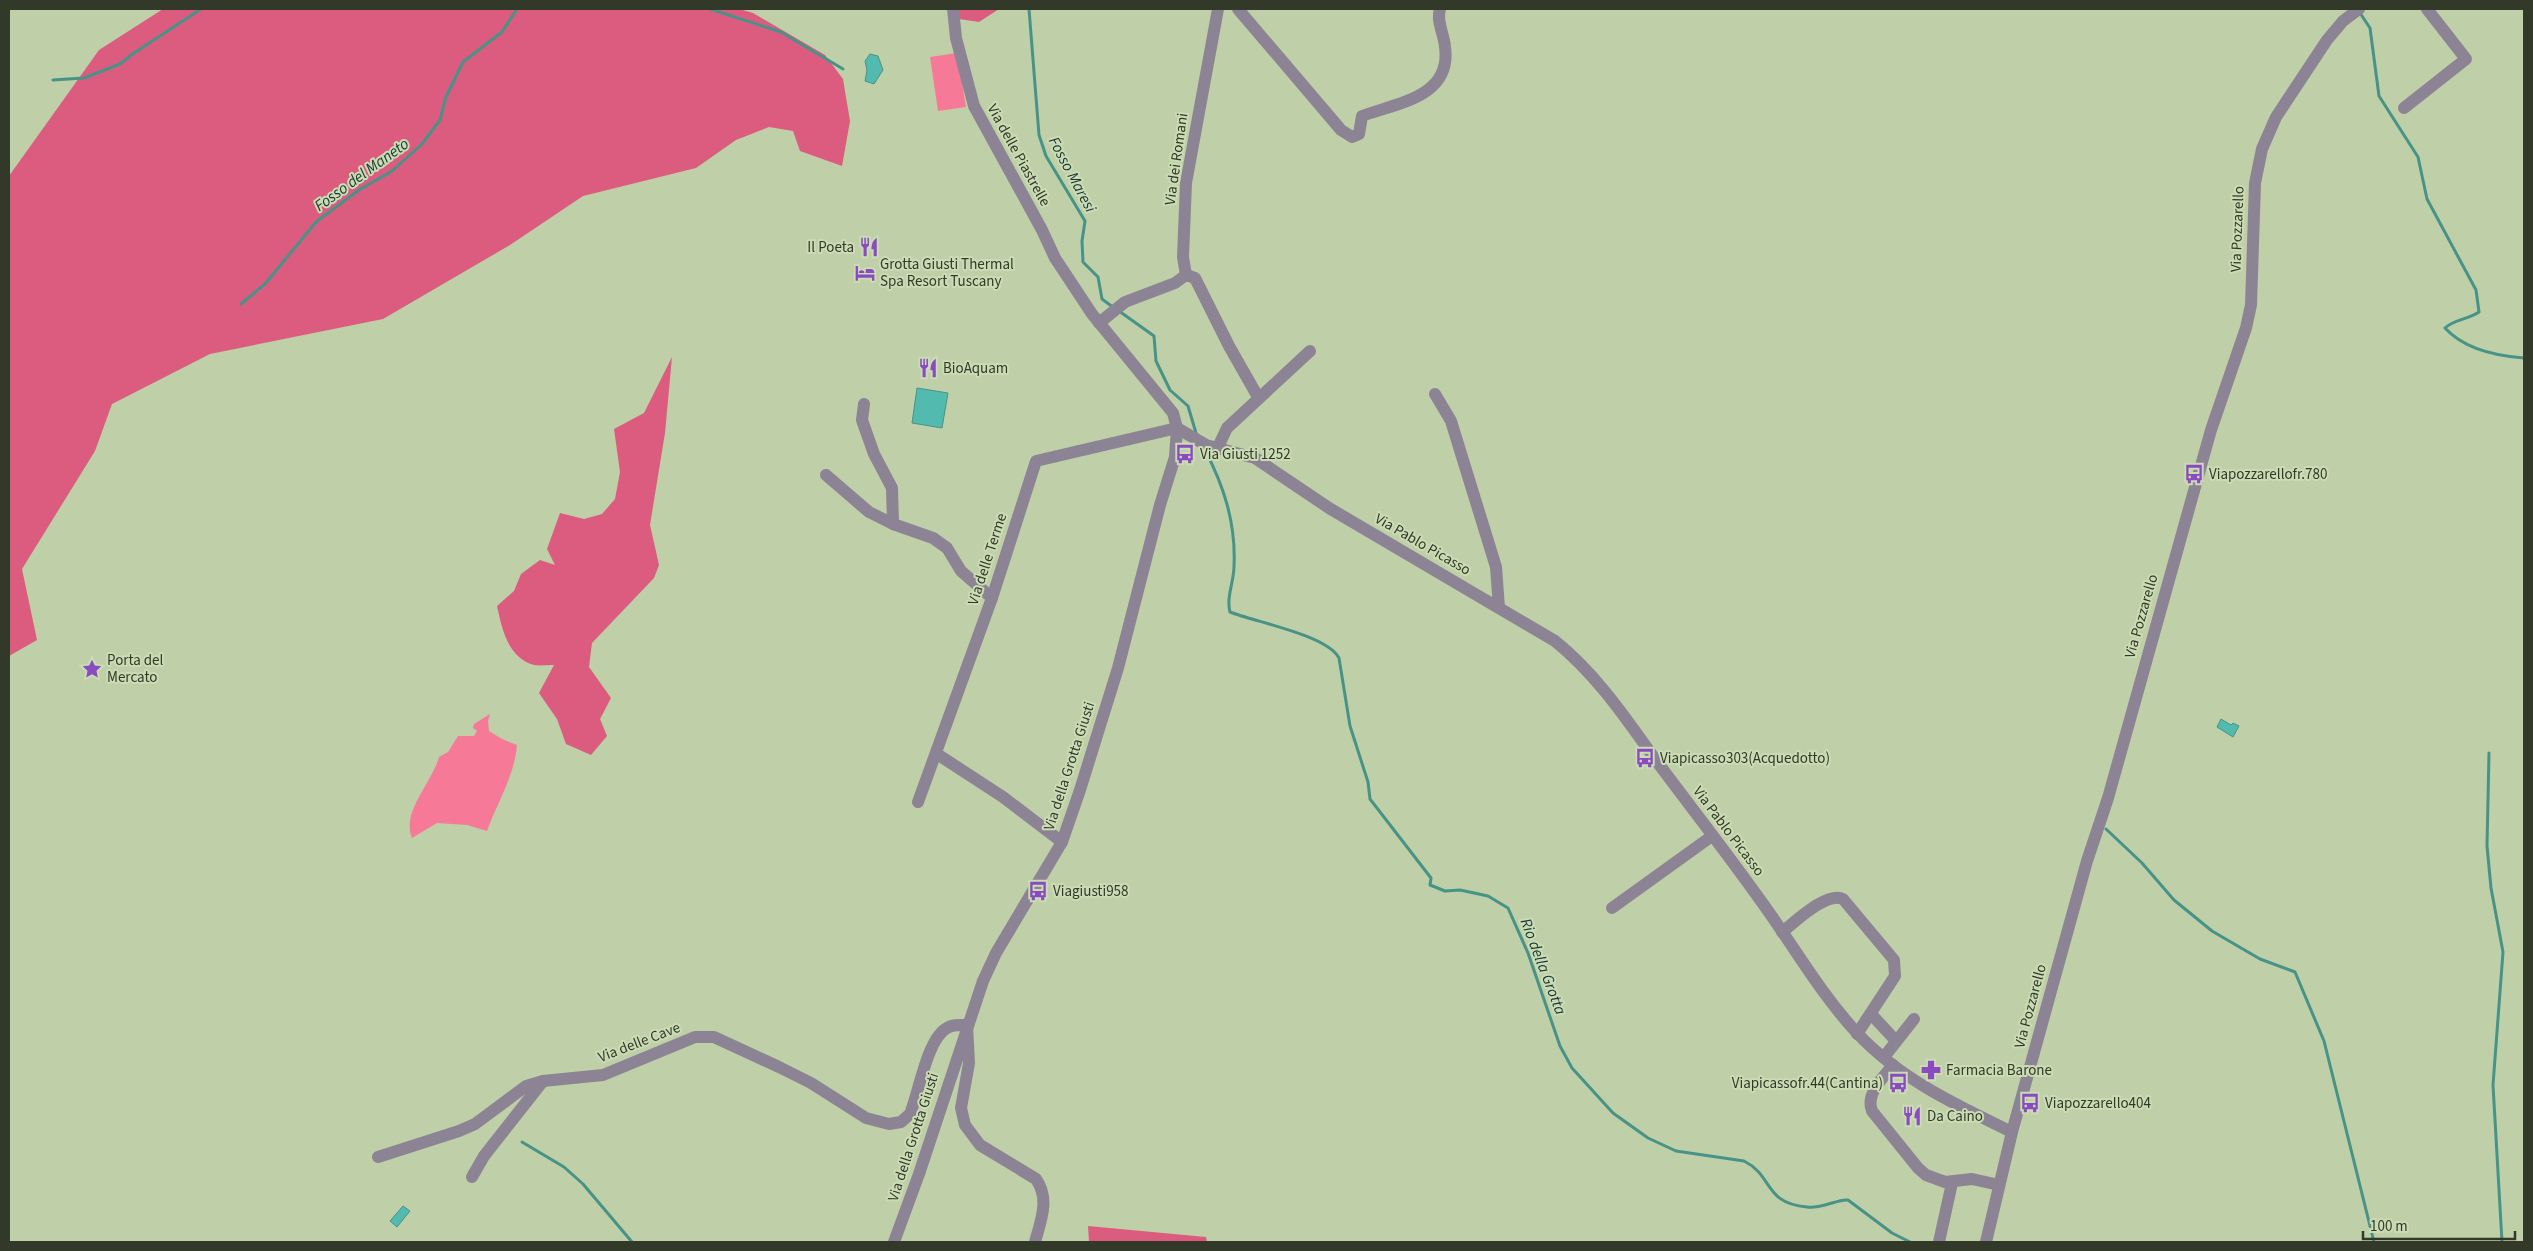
<svg xmlns="http://www.w3.org/2000/svg" width="2533" height="1251" font-family="'Source Sans 3',sans-serif">
<style>
.green{fill:#f67a98}
.forest{fill:#db5c7e}
.water{fill:#52baaf;stroke:#489387}
.lines{fill:none;stroke-linecap:round;stroke-linejoin:round}
.stream{stroke:#489387;stroke-width:3}
.minor{stroke:#8c8494;stroke-width:12}
.labels{text-anchor:middle;stroke-width:4;stroke-linejoin:round;paint-order:stroke}
.street-label{font-size:15px;fill:#323929;stroke:#cbdcb5}
.poi-label{font-size:15px;fill:#323929;stroke:#cbdcb5;text-anchor:start}
.water-label{font-size:16px;font-style:italic;fill:#183835;stroke:#cbdcb5}
</style>
<rect width="100%" height="100%" fill="#bfcfa8"/>
<g class="green">
<polygon points="957,53 966,107 938,111 930,57"/>
<path d="M490,714L488,721L489,731L502,739L517,745C514,777 498,801 487,831L467,825L437,823L412,838C401,812 432,783 439,757L448,752L458,736H474L477,731L473,728L474,724Z"/>
</g>
<g class="forest">
<polygon points="163,9 739,9 753,13 825,55 843,79 850,121 842,166 800,151 793,131 769,127 736,140 696,168 583,196 510,245 383,319 210,354 112,404 95,451 22,569 37,640 9,656 9,176 99,50"/>
<polygon points="958,9 999,9 979,22 959,19"/>
<path d="M672,357L665,433L650,525L659,565L654,578L592,643L589,667L611,698L600,719L607,736L591,755L566,744L557,719L539,693L554,665C548,665 540,666 534,665C508,658 502,629 497,606L514,591L521,574L540,560L555,565L547,549L560,513L584,519L602,514L615,499L620,472L614,429L644,413Z"/>
<polygon points="1088,1226 1206,1237 1207,1242 1089,1242"/>
</g>
<g class="water">
<polygon points="870,54 878,56 883,70 874,84 865,81 867,70 865,61"/>
<polygon points="917,388 948,393 942,428 912,423"/>
<polygon points="2221,719 2231,725 2233,723 2239,726 2233,737 2217,727"/>
<polygon points="403,1206 410,1211 397,1227 390,1221"/>
</g>
<g class="lines">
<g class="stream">
<polyline points="710,9 781,32 843,69"/>
<polyline points="1029,9 1039,135 1046,156 1085,221 1082,241 1083,262 1098,277 1102,299 1114,308"/>
<path d="M2360,13L2370,28L2379,96L2418,157L2427,199L2476,290L2479,312C2467,320 2455,319 2445,328C2464,349 2497,356 2524,358"/>
<polyline points="53,80 84,78 120,64 134,53 201,9"/>
<polyline points="241,304 265,284 316,222 359,190 392,171 422,144 440,120 446,97 463,62 502,32 517,9"/>
<polyline points="1119,311 1154,336 1156,361 1170,390 1188,406 1196,433"/>
<path d="M1204,448C1224,486 1236,523 1234,566C1234,582 1226,597 1230,612C1255,622 1327,635 1339,658L1350,726L1368,782L1370,799L1431,878L1430,885L1445,891L1460,890L1488,896L1508,908L1528,953L1560,1046L1572,1068L1613,1113L1648,1138L1676,1151L1744,1161C1774,1176 1763,1203 1807,1207C1822,1209 1837,1199 1848,1200L1892,1233L1910,1242"/>
<polyline points="2489,753 2487,846 2491,888 2503,952 2493,1085 2502,1242"/>
<polyline points="2106,829 2142,863 2174,900 2212,931 2260,959 2295,972 2324,1041 2374,1242"/>
<polyline points="522,1142 564,1167 583,1184 632,1242"/>
</g>
<g class="minor">
<path d="M1238,9L1341,130L1352,137L1359,134L1362,116C1397,103 1452,97 1445,47C1444,34 1436,21 1440,9"/>
<polyline points="2404,108 2466,59 2427,9"/>
<polyline points="1186,275 1183,257 1186,183 1218,9"/>
<polyline points="1186,275 1195,278 1229,346 1258,397"/>
<polyline points="1099,323 1125,302 1175,283 1186,275"/>
<polyline points="1435,394 1451,421 1496,567 1499,608"/>
<polyline points="864,404 862,420 874,454 892,488 893,524"/>
<path d="M1177,428L1206,445L1255,458L1329,508L1555,641C1596,674 1625,717 1655,759C1690,806 1727,853 1761,901C1793,945 1820,993 1857,1033C1900,1079 1956,1105 2012,1132"/>
<polyline points="1218,447 1227,428 1310,351"/>
<polyline points="826,475 869,512 893,524 933,538 947,548 961,571 992,598"/>
<polyline points="937,754 1003,797 1062,842"/>
<polyline points="918,802 992,598 1036,461 1177,428"/>
<polyline points="1612,908 1712,836"/>
<path d="M1782,932C1795,922 1827,891 1843,899L1894,960L1895,976L1857,1034"/>
<polyline points="1871,1014 1896,1041"/>
<polyline points="1884,1057 1914,1019"/>
<path d="M1893,1065C1883,1078 1865,1094 1872,1111L1918,1168L1926,1175L1945,1182L1972,1179L1999,1185"/>
<path d="M378,1157L459,1131L475,1124L526,1086L543,1081L603,1075L695,1037H714L779,1067L811,1083L866,1118L889,1124L901,1122L910,1114C919,1092 927,1039 947,1028C953,1024 960,1025 967,1025L969,1063L961,1108L965,1125L980,1145L1036,1179C1050,1199 1041,1220 1035,1242"/>
<polyline points="472,1177 484,1156 543,1081"/>
<polyline points="894,1242 919,1174 983,981 996,953 1062,842 1080,790 1118,668 1160,505 1175,457 1177,428 1173,413 1092,314 1055,258 1042,230 974,106 956,38 953,9"/>
<polyline points="1939,1242 1952,1183"/>
<polyline points="1986,1242 2012,1132 2087,861 2108,798 2211,430 2246,328 2251,305 2255,183 2262,149 2276,117 2327,40 2343,21 2359,9"/>
</g>
</g>
<defs>
<symbol id="restaurant-bare" viewBox="-9 -9 18 18"><path d="M-5-6h1v4h1v-4h1v4h1v-4h1v5L-1.5 .5V6h-2V.5L-5-1ZM5-6V6H3V1.5H1.5Q1.5-4 5-6Z" fill="#8a4bc0" stroke="#cbdcb5" stroke-width="2.5" paint-order="stroke"/></symbol>
<symbol id="hotel-bare" viewBox="-9 -9 18 18"><path d="M-6-4.5h1.5V1H6V5H4.5V3h-9V5H-6ZM-4 0a1.8 1.8 0 1 1 3.6 0ZM.5 0V-2.5h3Q6-2.5 6 0Z" fill="#8a4bc0" stroke="#cbdcb5" stroke-width="2.5" paint-order="stroke"/></symbol>
<symbol id="bus-bare" viewBox="-9 -9 18 18"><path d="M-5-6H5V4H4V6H2V4H-2V6H-4V4H-5ZM-3.5-4V0h7V-4ZM-3.5 1.2v1.5H-2V1.2ZM2 1.2v1.5H3.5V1.2Z" fill="#8a4bc0" stroke="#cbdcb5" stroke-width="2.5" paint-order="stroke"/></symbol>
<symbol id="sight-bare" viewBox="-9 -9 18 18"><path d="M0-6L1.8-2.2L6-1.7L2.9 1.2L3.7 5.4L0 3.3L-3.7 5.4L-2.9 1.2L-6-1.7L-1.8-2.2Z" fill="#8a4bc0" stroke="#cbdcb5" stroke-width="2.5" paint-order="stroke"/></symbol>
<symbol id="pharmacy-bare" viewBox="-9 -9 18 18"><path d="M-2-6h4v4h4v4h-4v4h-4v-4h-4v-4h4Z" fill="#8a4bc0" stroke="#cbdcb5" stroke-width="2.5" paint-order="stroke"/></symbol>
</defs>
<g fill-rule="evenodd">
<use href="#restaurant-bare" x="855" y="233" width="28" height="28"/>
<use href="#hotel-bare" x="851" y="259" width="28" height="28"/>
<use href="#restaurant-bare" x="914" y="354" width="28" height="28"/>
<use href="#bus-bare" x="1171" y="440" width="28" height="28"/>
<use href="#bus-bare" x="2180" y="460" width="28" height="28"/>
<use href="#sight-bare" x="78" y="655" width="28" height="28"/>
<use href="#bus-bare" x="1631" y="744" width="28" height="28"/>
<use href="#bus-bare" x="1024" y="877" width="28" height="28"/>
<use href="#pharmacy-bare" x="1917" y="1056" width="28" height="28"/>
<use href="#bus-bare" x="1884" y="1069" width="28" height="28"/>
<use href="#bus-bare" x="2016" y="1089" width="28" height="28"/>
<use href="#restaurant-bare" x="1898" y="1102" width="28" height="28"/>
</g>
<g class="labels">
<g class="street-label">
<text transform="translate(1019 155) rotate(61)" y="5">Via delle Piastrelle</text>
<text transform="translate(1176 159) rotate(-82)" y="5">Via dei Romani</text>
<text transform="translate(2237 229) rotate(-88)" y="5">Via Pozzarello</text>
<text transform="translate(1423 544) rotate(30)" y="5">Via Pablo Picasso</text>
<text transform="translate(987 559) rotate(-72)" y="5">Via delle Terme</text>
<text transform="translate(2141 616) rotate(-74)" y="5">Via Pozzarello</text>
<text transform="translate(1069 766) rotate(-72)" y="5">Via della Grotta Giusti</text>
<text transform="translate(1729 831) rotate(53)" y="5">Via Pablo Picasso</text>
<text transform="translate(2030 1006) rotate(-75)" y="5">Via Pozzarello</text>
<text transform="translate(639 1042) rotate(-21)" y="5">Via delle Cave</text>
<text transform="translate(913 1137) rotate(-72)" y="5">Via della Grotta Giusti</text>
</g>
<g class="poi-label">
<text x="854" y="252" text-anchor="end">Il Poeta</text>
<text x="880" y="269">Grotta Giusti Thermal<tspan x="880" dy="17">Spa Resort Tuscany</tspan></text>
<text x="943" y="373">BioAquam</text>
<text x="1200" y="459">Via Giusti 1252</text>
<text x="2209" y="479">Viapozzarellofr.780</text>
<text x="107" y="665">Porta del<tspan x="107" dy="17">Mercato</tspan></text>
<text x="1660" y="763">Viapicasso303(Acquedotto)</text>
<text x="1053" y="896">Viagiusti958</text>
<text x="1946" y="1075">Farmacia Barone</text>
<text x="1883" y="1088" text-anchor="end">Viapicassofr.44(Cantina)</text>
<text x="2045" y="1108">Viapozzarello404</text>
<text x="1927" y="1121">Da Caino</text>
</g>
<g class="water-label">
<text transform="translate(361 174) rotate(-36)" y="6">Fosso del Maneto</text>
<text transform="translate(1073 174) rotate(62)" y="6">Fosso Maresi</text>
<text transform="translate(1544 966) rotate(69)" y="6">Rio della Grotta</text>
</g>
</g>
<rect width="2533" height="1251" fill="none" stroke="#323929" stroke-width="20"/>
<path d="M2363 1231v8h152v-8" fill="none" stroke="#323929" stroke-width="2.5"/>
<text x="2370" y="1231" font-size="15" fill="#323929" stroke="#cbdcb5" stroke-width="4" paint-order="stroke">100 m</text>
</svg>
